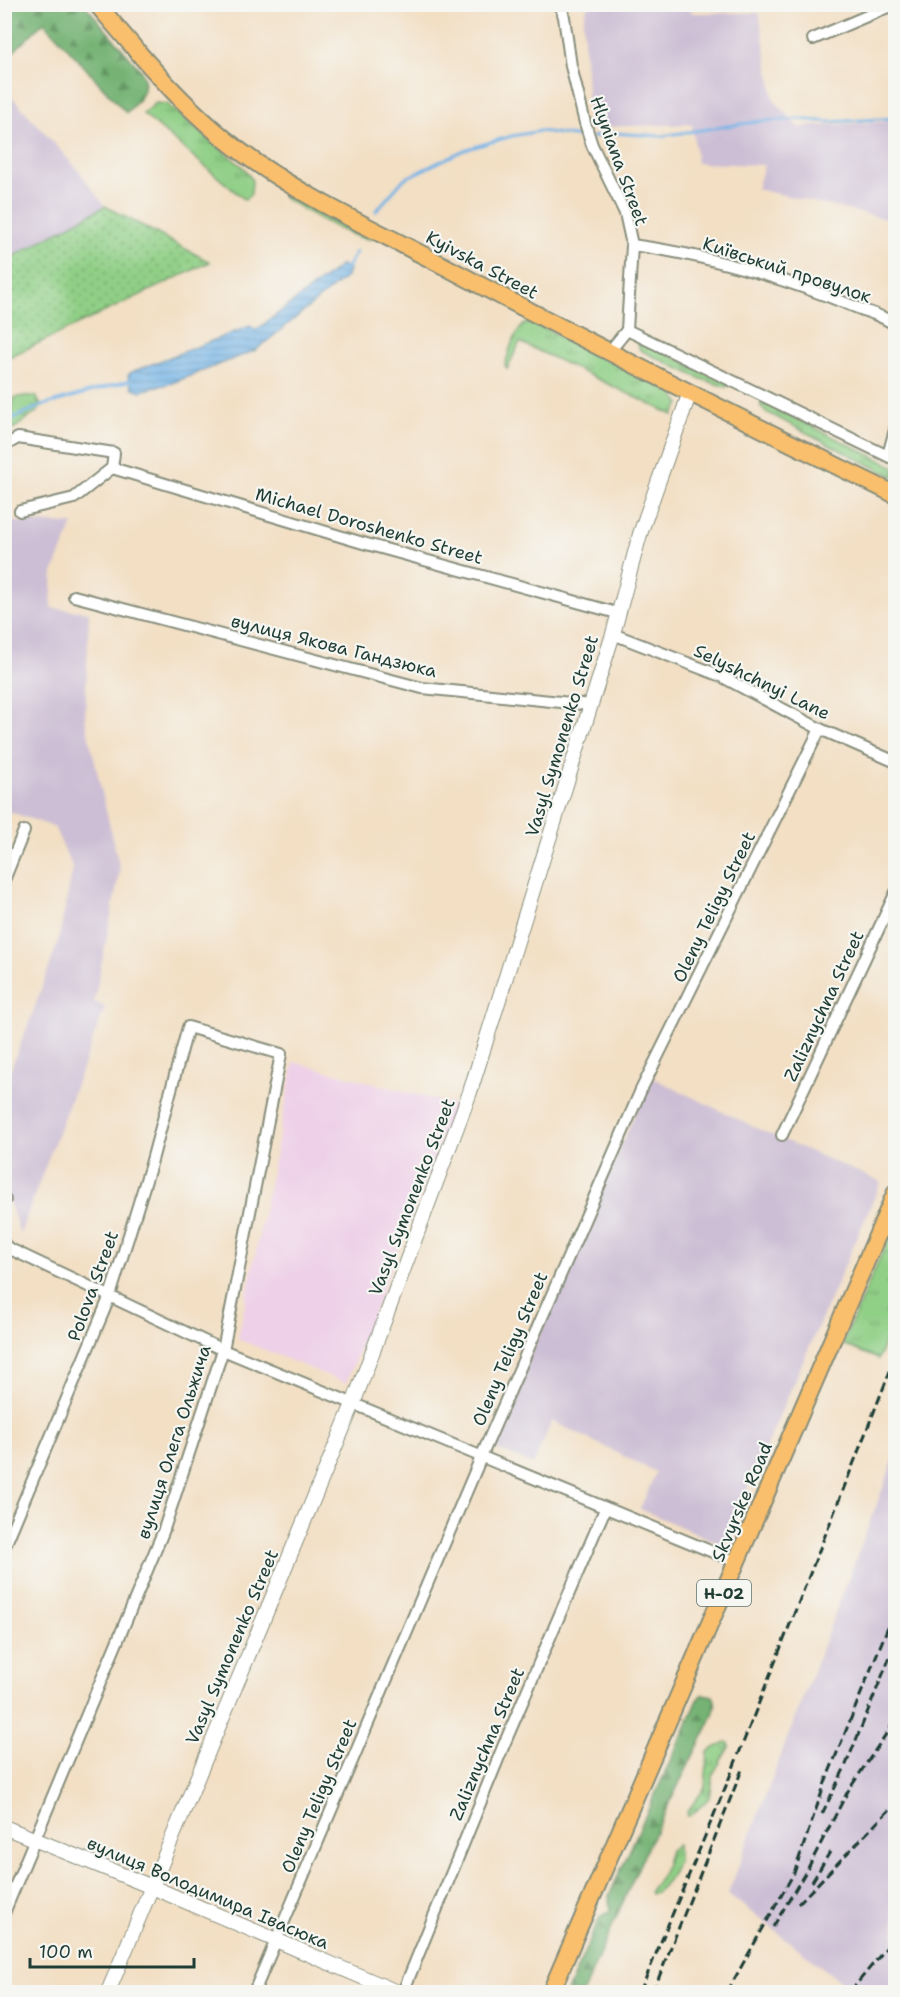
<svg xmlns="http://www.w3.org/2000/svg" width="900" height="1997" font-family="'Shantell Sans',sans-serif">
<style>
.built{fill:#eed0e8}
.industrial{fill:#ccbed4}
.grass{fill:url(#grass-tufts);stroke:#58865d;stroke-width:1.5}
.forest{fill:url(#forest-firs);stroke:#4a7854;stroke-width:1.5}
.wetland{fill:url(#wetland-marsh);stroke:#58865d;stroke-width:1.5}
.park{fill:url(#park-dots);stroke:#58865d;stroke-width:1.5}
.water{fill:url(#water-rules);stroke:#48788d;stroke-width:1.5}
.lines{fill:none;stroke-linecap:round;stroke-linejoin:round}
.stream{stroke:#72b2e6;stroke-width:3}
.minor-casing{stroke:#888e7c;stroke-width:14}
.tertiary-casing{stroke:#888e7c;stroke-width:16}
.primary-casing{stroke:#888e7c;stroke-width:20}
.minor{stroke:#fff;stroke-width:10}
.tertiary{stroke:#fff;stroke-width:14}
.primary{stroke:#f9bf6d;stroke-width:16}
.rail{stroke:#1f3d34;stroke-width:3;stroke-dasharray:9 4.5;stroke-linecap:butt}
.labels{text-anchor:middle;stroke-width:4.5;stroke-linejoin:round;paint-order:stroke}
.shield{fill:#f6f6f2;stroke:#60746d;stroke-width:1.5}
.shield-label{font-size:16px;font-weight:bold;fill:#1f3d34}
.street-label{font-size:18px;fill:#1f3d34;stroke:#f6f6f2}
</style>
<defs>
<pattern id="grass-tufts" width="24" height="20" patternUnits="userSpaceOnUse" patternTransform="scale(1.5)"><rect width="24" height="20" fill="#90cf86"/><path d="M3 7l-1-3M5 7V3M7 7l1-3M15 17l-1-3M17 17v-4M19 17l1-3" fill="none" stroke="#75a96e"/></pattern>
<pattern id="forest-firs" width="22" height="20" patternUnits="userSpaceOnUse" patternTransform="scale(1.5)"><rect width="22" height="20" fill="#74b273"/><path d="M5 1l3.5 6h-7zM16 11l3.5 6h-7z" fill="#5f925f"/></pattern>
<pattern id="wetland-marsh" width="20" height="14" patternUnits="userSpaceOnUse" patternTransform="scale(1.5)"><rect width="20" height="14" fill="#90cf86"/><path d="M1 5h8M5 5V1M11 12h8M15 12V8" fill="none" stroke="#75a96e"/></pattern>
<pattern id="park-dots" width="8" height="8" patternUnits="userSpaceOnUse" patternTransform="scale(1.5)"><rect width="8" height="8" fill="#90cf86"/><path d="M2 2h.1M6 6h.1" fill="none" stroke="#75a96e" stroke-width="1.8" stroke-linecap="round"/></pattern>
<pattern id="water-rules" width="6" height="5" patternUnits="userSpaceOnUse" patternTransform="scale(1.5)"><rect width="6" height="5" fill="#72b2e6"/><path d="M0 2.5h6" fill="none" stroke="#5d92bb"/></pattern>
</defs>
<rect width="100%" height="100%" fill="#f6f6f2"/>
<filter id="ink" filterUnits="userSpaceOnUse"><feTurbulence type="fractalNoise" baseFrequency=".0167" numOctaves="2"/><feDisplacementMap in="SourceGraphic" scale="12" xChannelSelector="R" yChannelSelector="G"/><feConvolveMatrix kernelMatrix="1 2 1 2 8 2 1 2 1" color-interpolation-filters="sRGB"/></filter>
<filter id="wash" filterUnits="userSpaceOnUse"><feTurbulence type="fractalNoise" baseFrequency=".008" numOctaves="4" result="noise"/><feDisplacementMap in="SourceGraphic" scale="24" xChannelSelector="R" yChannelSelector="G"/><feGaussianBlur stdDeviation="1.35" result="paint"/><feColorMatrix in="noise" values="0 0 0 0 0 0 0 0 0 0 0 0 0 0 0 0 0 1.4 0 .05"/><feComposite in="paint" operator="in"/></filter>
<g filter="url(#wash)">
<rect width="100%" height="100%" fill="#f2dfc4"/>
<polygon class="built" points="294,1062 455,1105 346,1383 238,1339"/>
<g class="industrial">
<polygon points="588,5 689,5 692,13 759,13 774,100 798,127 895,121 895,221 757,189 764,165 697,163 692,124 597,127 588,110 583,21"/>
<polygon points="4,88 79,171 105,206 5,261"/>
<polygon points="5,521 73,524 53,573 51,608 89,612 85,719 120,870 94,1002 105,1007 20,1234 5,1189 5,1083 32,1015 58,942 73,868 54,827 5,810"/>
<polygon points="651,1077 758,1129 881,1182 723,1545 640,1509 656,1472 552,1421 533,1465 491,1446"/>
<polygon points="895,1456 895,1992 854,1992 728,1894"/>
</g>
<g class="grass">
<polygon points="156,103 167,104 245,169 252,180 251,194 245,200 143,114"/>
<path d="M286,193L371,238L372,239C356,242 303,209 286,199L283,196Z"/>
<path d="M526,323H532L546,329L672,392L680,404L673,415L520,342L507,369L505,365C509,351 514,332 526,323Z"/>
<polygon points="642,342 728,383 730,385 726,387 701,379 640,350 638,344"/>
<polygon points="764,403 895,467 895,478 766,412 760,405"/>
<polygon points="895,1223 895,1317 878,1359 842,1344"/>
<polygon points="725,1742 729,1743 729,1747 714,1772 710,1797 696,1811 688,1816 687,1812 705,1788 708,1752"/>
<path d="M677,1845C677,1850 679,1856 678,1860C675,1871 663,1892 651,1894L650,1891L663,1873L670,1850Z"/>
</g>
<g class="forest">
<path d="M5,4L85,5L142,72C150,91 139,101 126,113L44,22L5,60Z"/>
<path d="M703,1694L713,1696C719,1706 712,1716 708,1726L647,1848L583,1992H567L600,1917L610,1911L609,1896L698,1700Z"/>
</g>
<polygon class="wetland" points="24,396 36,396 41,406 38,411 5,435 5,414 13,409 14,398"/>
<polygon class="park" points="105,206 210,262 5,359 5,261"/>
<polygon class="water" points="342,265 349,269 347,276 256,350 172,383 141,391 132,388 128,376 131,372 250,326 256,330"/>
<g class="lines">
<g class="stream">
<polyline points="593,137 613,133 661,136 762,121 799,119 830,122 896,118"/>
<polyline points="376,211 404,179 464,150 512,136 540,131 587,138"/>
<polyline points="347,268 356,252"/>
<polyline points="4,422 41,406 131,380"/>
</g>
</g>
</g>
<g filter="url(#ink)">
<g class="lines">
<defs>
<g id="minor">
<polyline points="560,4 564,17 571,66 585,123 592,145 625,213 632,245 627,330"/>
<polyline points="813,39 895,4"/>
<path d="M632,245C709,255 786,279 858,308C870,313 887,317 896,326"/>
<polyline points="627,330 896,460"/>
<polyline points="609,352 627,330"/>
<polyline points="4,446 18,438 114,453 112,468 74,498 20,511"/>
<polyline points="888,455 896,426"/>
<polyline points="112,468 363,543 617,613"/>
<polyline points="74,596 422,688 591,705"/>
<polyline points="613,634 721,676 820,729 896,762"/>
<polyline points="4,880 24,831"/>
<polyline points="782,1135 896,892"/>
<polyline points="4,1201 5,1200"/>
<polyline points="4,1244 8,1248 223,1350 737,1562"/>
<polyline points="4,1548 110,1296 151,1164 188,1027 281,1054 223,1350 163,1532 4,1913"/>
<polyline points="254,1992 482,1455 641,1090 820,729"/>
<polyline points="403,1992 503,1747 605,1509"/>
</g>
<g id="tertiary">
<polyline points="4,1827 152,1887 397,1992"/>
<polyline points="108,1992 353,1404 470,1092 613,634 640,534 690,392"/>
</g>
<g id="primary">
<path d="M97,4C144,60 191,117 251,159C312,202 380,232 446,267C594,346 745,421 896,495"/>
<polyline points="551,1992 896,1192"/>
</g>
</defs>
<use href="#minor" class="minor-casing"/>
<use href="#tertiary" class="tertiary-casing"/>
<use href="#primary" class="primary-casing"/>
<use href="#minor" class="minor"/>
<use href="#tertiary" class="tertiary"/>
<use href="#primary" class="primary"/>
<g class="rail">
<polyline points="822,1814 845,1767 896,1642"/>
<polyline points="812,1882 830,1852"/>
<polyline points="798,1904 896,1803"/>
<polyline points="773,1927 808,1868 848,1791 896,1719"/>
<polyline points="640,1992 728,1781 896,1356"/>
<polyline points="653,1992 743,1767"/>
<polyline points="727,1992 794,1873 826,1780 896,1607"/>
<polyline points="850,1992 896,1936"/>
</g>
</g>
</g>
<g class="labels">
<rect class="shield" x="697" y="1580" width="54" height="26" rx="4.5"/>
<g class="shield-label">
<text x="724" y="1599">Н-02</text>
</g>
<g class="street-label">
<text transform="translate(619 161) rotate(70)" y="6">Hlyniana Street</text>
<text transform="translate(482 265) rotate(28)" y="6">Kyivska Street</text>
<text transform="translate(787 270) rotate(18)" y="6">Київський провулок</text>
<text transform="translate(369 526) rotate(16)" y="6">Michael Doroshenko Street</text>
<text transform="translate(334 646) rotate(14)" y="6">вулиця Якова Гандзюка</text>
<text transform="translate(762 682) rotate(26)" y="6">Selyshchnyi Lane</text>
<text transform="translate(562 736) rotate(-73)" y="6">Vasyl Symonenko Street</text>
<text transform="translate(714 907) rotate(-64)" y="6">Oleny Teligy Street</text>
<text transform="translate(824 1006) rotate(-65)" y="6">Zaliznychna Street</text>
<text transform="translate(412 1197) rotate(-69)" y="6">Vasyl Symonenko Street</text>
<text transform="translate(93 1286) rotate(-70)" y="6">Polova Street</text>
<text transform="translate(510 1349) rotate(-67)" y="6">Oleny Teligy Street</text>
<text transform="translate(174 1442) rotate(-72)" y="6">вулиця Олега Ольжича</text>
<text transform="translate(742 1502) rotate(-67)" y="6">Skvyrske Road</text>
<text transform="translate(232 1647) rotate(-67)" y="6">Vasyl Symonenko Street</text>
<text transform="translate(487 1744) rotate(-67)" y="6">Zaliznychna Street</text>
<text transform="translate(319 1796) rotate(-67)" y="6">Oleny Teligy Street</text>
<text transform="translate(208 1893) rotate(23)" y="6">вулиця Володимира Івасюка</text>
</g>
</g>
<rect width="900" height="1997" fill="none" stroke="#f6f6f2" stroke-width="24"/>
<path d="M30 1958v9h164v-9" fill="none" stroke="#1f3d34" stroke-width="3"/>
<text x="39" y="1958" font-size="18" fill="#1f3d34" stroke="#f6f6f2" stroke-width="4.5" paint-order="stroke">100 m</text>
</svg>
